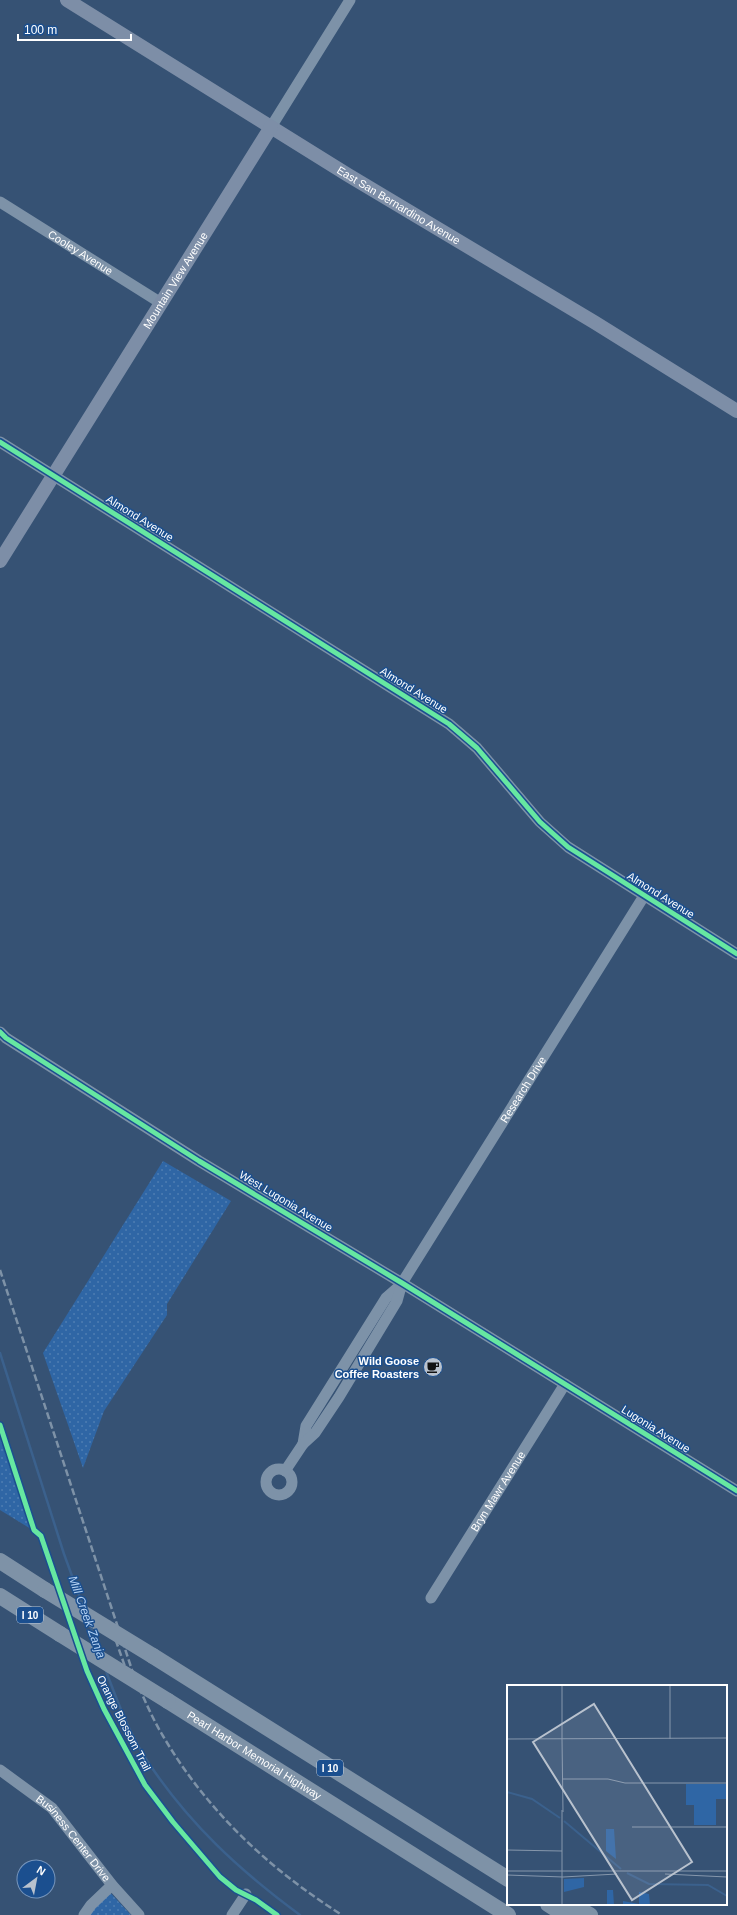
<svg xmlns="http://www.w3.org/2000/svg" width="737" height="1915" font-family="Arial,sans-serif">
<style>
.grass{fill:url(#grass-dots)}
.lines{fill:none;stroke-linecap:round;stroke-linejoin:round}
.stream{stroke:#3b618d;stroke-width:2.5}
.minor{stroke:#7d92a8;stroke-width:11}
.major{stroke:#7d8ea7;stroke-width:14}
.highway{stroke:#7e92a7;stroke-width:16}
.rail{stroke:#7e92a7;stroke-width:2.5;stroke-dasharray:7 3;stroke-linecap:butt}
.highway-bridge{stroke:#7e92a7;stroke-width:16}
.cycleway-casing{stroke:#1b4f8f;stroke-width:8}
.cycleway{stroke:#66e7a1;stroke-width:5}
.labels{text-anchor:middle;stroke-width:3;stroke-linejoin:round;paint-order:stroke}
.shield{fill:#1b4f8f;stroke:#bbcadd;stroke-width:1}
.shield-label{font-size:10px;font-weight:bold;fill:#fff}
.street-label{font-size:11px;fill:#fff;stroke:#1b4f8f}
.poi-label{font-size:11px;font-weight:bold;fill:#fff;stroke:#1b4f8f;text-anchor:end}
.water-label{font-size:12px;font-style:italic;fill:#b5d3f5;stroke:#1b4f8f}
.inset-river{fill:none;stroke:#3b618d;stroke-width:2}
.inset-road{fill:none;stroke:#8697ac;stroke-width:1}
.view{fill:#b9c2ce;fill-opacity:0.15;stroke:#b9c2ce;stroke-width:2}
.inset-edge{fill:none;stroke:#fff;stroke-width:2}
</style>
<defs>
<pattern id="grass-dots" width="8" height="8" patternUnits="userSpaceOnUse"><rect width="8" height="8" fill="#2f66a5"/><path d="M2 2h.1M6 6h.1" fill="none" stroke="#4e7db2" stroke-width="1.8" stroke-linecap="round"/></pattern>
</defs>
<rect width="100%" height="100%" fill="#365274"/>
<g class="grass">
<polygon points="163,1161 231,1201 167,1304 167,1315 104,1411 83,1468 43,1353"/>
<polygon points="0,1435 31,1529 0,1510"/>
<polygon points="105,1887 131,1915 87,1915"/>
</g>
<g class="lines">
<g class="stream">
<polyline points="0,1353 64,1554 83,1606"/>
<polyline points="90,1625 99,1651"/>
<path d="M106,1671C117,1700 129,1733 146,1759C188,1823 239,1870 300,1915"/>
</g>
<g class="minor">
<polyline points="271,127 350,0"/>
<path id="s1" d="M0,202L161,303"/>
<polyline points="0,442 449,724 477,748 540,822 568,847 737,954"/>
<polyline points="0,1032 6,1038 199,1161 402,1283 737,1491"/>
<polyline points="303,1444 306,1426 386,1298 402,1284"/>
<circle cx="279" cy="1482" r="13"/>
<path id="s2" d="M285,1471L303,1444L315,1433L339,1397L397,1301L402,1283L644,896"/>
<path id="s3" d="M431,1598L565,1384"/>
<path id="s4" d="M0,1770L52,1808L112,1885L139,1915"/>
<polyline points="84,1915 91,1905 112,1885"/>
<polyline points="232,1915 246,1894"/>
</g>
<g class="major">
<path id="s5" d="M67,0L348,175L594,322L737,411"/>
<path id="s6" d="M0,561L271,127"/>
</g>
<g class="highway">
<polyline points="0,1561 45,1590"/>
<polyline points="0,1596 60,1634"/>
<polyline points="153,1656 508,1879"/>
<path id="s7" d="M168,1701L508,1915"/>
<polyline points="548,1904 565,1915"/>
<polyline points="569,1904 590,1915"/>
</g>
<g class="rail">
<path d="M0,1270L133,1673C142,1694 151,1716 163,1736C207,1811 269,1869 342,1915"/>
<polyline points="109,1621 129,1678"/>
</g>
<g class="highway-bridge">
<polyline points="45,1590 153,1656"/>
<polyline points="60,1634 168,1701"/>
</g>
<defs>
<g id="cycleway">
<polyline points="0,442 449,724 477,748 540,822 568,847 737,954"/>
<polyline points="0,1032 6,1038 199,1161 402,1283 737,1491"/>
<polyline points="0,1425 34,1530 41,1536 87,1671 104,1709 145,1785 173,1822 220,1877 236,1890 256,1900 277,1915"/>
</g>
</defs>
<use href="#cycleway" class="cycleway-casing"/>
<use href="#cycleway" class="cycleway"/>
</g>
<defs>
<symbol id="cafe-disc" viewBox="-11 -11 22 22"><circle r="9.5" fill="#b9c2ce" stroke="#1b4f8f"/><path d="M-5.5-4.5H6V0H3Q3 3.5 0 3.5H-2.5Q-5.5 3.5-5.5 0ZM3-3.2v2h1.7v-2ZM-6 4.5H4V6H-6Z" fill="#111"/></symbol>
</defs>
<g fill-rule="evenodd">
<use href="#cafe-disc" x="422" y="1356" width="22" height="22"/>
</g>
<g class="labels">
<g class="shield">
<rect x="17" y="1607" width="26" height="16" rx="3"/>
<rect x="317" y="1760" width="26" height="16" rx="3"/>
</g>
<g class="shield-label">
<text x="30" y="1619">I 10</text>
<text x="330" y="1772">I 10</text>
</g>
<g class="street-label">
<text dy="4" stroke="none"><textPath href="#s5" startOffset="390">East San Bernardino Avenue</textPath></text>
<text dy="4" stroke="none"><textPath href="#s1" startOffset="95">Cooley Avenue</textPath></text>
<text dy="4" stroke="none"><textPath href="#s6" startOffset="331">Mountain View Avenue</textPath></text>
<text transform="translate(140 518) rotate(32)" y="4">Almond Avenue</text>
<text transform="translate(414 690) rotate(32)" y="4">Almond Avenue</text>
<text transform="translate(661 895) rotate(32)" y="4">Almond Avenue</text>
<text dy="4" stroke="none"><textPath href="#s2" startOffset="451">Research Drive</textPath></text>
<text transform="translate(286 1201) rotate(31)" y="4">West Lugonia Avenue</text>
<text transform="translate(656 1429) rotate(32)" y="4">Lugonia Avenue</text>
<text dy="4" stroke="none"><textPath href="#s3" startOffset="126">Bryn Mawr Avenue</textPath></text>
<text transform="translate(124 1723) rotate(63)" y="4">Orange Blossom Trail</text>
<text dy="4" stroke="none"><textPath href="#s7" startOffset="102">Pearl Harbor Memorial Highway</textPath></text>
<text dy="4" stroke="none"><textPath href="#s4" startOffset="101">Business Center Drive</textPath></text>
</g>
<g class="poi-label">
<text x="419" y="1365">Wild Goose<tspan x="419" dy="13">Coffee Roasters</tspan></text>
</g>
<g class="water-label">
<text transform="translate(87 1617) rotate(70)" y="4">Mill Creek Zanja</text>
</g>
</g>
<g transform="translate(507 1685)">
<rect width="220" height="220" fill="#365274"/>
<path d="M179,99H220V114H209V140H187V120H179ZM99,144H107L109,174L99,166ZM77,193V202L57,207V194ZM100,205H106L107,220H100ZM132,207L142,209L143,220H116V216L132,219Z" fill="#2f66a5"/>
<path class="inset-river" d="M0,107L25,114L53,133M57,136L114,184M120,188L142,199L201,200L220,211"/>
<path class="inset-road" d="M55,0V54M0,54L220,53M55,54L56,127M163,54V0M55,94H101L118,98H220M55,125V220M125,142H220M0,165L55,166M0,186H220M158,189L220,192M0,190L56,192L110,189"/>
<path class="view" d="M87,19L185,177L125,215L26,57Z"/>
<rect width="220" height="220" class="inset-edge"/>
</g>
<g transform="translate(36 1879) rotate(32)"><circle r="19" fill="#1b4f8f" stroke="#7695bc"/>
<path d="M0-3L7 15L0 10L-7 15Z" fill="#b9c2ce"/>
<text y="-6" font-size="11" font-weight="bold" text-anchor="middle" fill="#ffffff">N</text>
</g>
<path d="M18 34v6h113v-6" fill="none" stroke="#ffffff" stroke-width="2"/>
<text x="24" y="34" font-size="12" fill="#ffffff" stroke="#1b4f8f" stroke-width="3" paint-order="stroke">100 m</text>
</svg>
